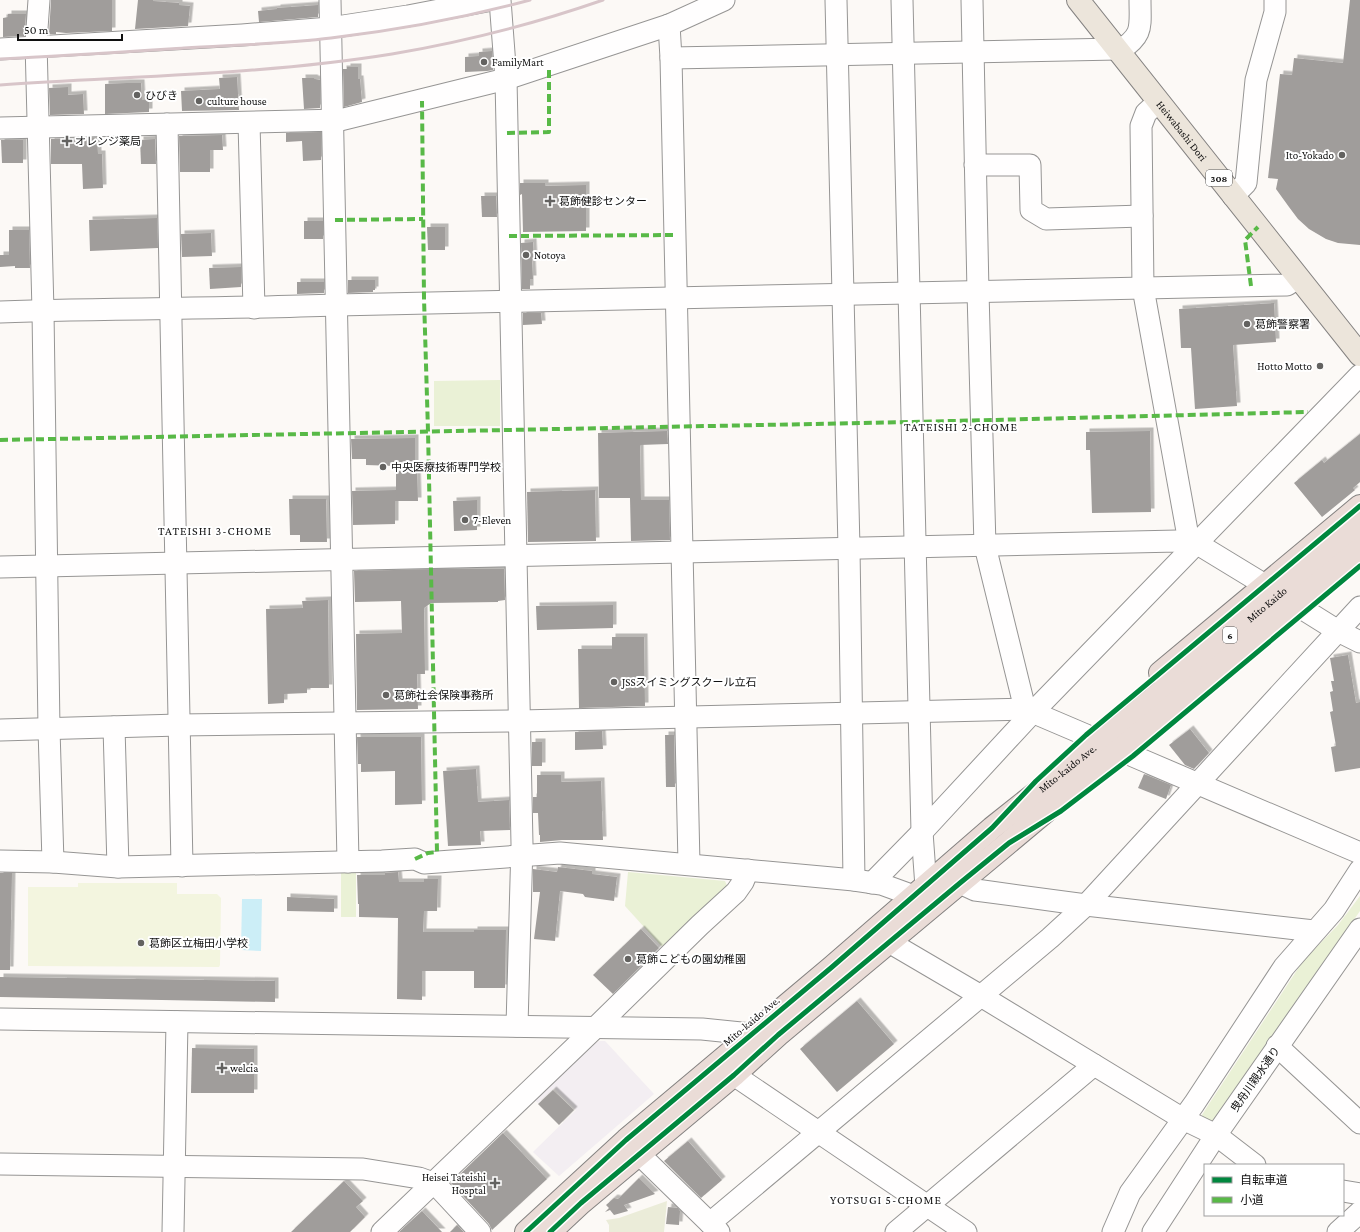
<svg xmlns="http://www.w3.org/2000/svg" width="1360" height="1232" font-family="'Crimson Pro','Noto Sans JP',serif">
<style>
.industrial{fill:#f3eef2}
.green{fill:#eaf1d6}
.cemetery{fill:#ebecd9}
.pitch{fill:#f3f5df}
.water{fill:#cceef7}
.building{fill:#a09d9b;filter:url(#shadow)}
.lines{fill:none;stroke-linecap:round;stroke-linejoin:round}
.minor-casing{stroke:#969594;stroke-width:23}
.major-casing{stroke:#848281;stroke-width:24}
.highway-casing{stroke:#848281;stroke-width:24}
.minor{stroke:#fffefe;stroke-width:21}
.major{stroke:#ece5db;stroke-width:22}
.highway{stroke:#eadcd7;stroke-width:22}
.rail{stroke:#d8c5c9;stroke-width:3}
.quiet{stroke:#58b947;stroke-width:4;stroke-dasharray:8 4;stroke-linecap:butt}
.cycleway-casing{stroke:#fff;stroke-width:8}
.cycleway{stroke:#00873e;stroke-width:5}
.poi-dot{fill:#636260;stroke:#fff;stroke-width:1.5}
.labels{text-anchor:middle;stroke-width:4;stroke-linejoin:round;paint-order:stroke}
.shield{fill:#fff;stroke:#585858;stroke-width:1}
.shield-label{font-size:10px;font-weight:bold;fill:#101010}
.poi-label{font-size:11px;fill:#101010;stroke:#fff;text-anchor:start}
.street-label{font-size:11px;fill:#101010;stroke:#fff}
.neighbourhood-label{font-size:12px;letter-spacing:1px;fill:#101010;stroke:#fff}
</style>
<defs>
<filter id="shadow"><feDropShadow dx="3.5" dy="-3.5" stdDeviation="0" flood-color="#0004"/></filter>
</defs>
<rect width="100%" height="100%" fill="#fcf9f6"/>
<polygon class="industrial" points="599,1041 605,1041 654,1094 559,1176 533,1152 576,1110 554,1088 538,1103 531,1097 585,1048"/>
<g class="green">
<polygon points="500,380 500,426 434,426 434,381"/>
<rect x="341" y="871" width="15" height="46"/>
<polygon points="628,872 725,881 729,890 664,949 625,906"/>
<polygon points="1360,896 1360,911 1220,1114 1213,1123 1203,1119 1202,1115 1207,1107 1303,961 1338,925"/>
</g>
<polygon class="cemetery" points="667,1201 664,1232 609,1232 609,1225 606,1220 619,1218"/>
<polygon class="pitch" points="78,883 177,883 177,894 217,894 221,898 220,965 219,967 28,966 28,887 78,887"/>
<polygon class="water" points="242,899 262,899 261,951 241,950"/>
<g class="building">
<polygon points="51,0 112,0 112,31 66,33 56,32 56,34 49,34"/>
<polygon points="138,0 153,0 153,1 179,3 179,5 190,6 188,26 135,29"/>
<polygon points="1350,0 1360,0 1360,245 1338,243 1326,239 1309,229 1298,219 1289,207 1276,189 1278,179 1268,178 1280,74 1292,75 1294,58 1343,63"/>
<polygon points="318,5 318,17 259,22 258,11 277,9 277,8"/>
<polygon points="8,14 26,14 24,36 3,37 3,18 8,17"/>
<polygon points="492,51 493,70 487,71 465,72 465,57 479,56 479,52"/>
<polygon points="347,67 358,67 358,79 360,79 362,102 344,107 343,69 347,69"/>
<polygon points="237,77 239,110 182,111 181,91 220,89 219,78"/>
<polygon points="302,78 314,78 315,79 320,80 320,108 304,109"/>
<polygon points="127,83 141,83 142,100 149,100 149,112 105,114 105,84"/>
<polygon points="68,87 68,95 83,94 84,114 50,115 49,88"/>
<polygon points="321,132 321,160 303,161 302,141 286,142 286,133"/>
<polygon points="222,135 223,150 210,150 210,172 180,172 179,136"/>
<polygon points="97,138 98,154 102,154 103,188 83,189 82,164 51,164 51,139"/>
<polygon points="155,139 156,164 141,164 140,140"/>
<polygon points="1,140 23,140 23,163 2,163"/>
<polygon points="520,183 545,183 545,186 586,185 586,231 523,232 522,194 520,195"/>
<polygon points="481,196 496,196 497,217 482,217"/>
<polygon points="157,218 158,248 90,251 89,220"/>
<rect x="304" y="221" width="19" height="18"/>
<polygon points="427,227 445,227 445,250 428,250"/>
<polygon points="9,230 29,230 30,268 15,268 15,266 0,267 0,255 9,255"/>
<polygon points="211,233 212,256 182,257 181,234"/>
<polygon points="533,242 534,260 532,260 533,279 530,279 530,289 522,289 521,243"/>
<polygon points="241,267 241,287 210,289 209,268"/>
<polygon points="348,280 375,280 375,290 373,290 373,292 348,293"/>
<polygon points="297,282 324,282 324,293 297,294"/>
<polygon points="1274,303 1276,342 1233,345 1237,406 1195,409 1191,348 1181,348 1179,309"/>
<polygon points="523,313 541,313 542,324 523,325"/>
<polygon points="667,431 668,444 640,445 641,500 669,500 670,540 631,541 630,498 599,498 598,433"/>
<polygon points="1150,431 1151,512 1092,513 1090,450 1086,450 1086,432"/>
<polygon points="1360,434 1360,482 1353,488 1355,490 1322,517 1294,483 1322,460 1324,463"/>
<polygon points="415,438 415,468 417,468 418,501 395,501 395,524 353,525 352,491 396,490 396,466 366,465 366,459 352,459 351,439"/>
<polygon points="595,490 596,541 528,542 527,492"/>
<polygon points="289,499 326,499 327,542 300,542 300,535 290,535"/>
<polygon points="477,500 477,530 454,531 453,501"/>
<polygon points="434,569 504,569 505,600 498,601 498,602 431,603 424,608 425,674 417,674 418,709 357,710 356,634 402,633 401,601 355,602 354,571"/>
<polygon points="328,600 329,688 307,688 307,693 284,694 284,703 268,704 266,609 303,608 302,601"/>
<polygon points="613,605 613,628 537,630 536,606"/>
<polygon points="612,637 644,637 645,706 579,708 578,649 612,649"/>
<polygon points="1348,655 1356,703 1360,702 1360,768 1335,772 1331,747 1336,746 1330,712 1333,711 1330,692 1333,691 1331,681 1334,681 1330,658"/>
<polygon points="1190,729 1209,753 1194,769 1185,765 1169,745"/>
<polygon points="602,731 603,749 575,750 575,732"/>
<polygon points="665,735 674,735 675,787 666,787"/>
<polygon points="357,737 421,737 422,804 395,805 395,771 361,772 361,764 358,764"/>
<rect x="532" y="742" width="10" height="24"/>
<polygon points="476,769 478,802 509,800 510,830 480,831 481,845 448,846 443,771"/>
<polygon points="1144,774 1171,785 1166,799 1138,788"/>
<polygon points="537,775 561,775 561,782 601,781 603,840 562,840 540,842 540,835 539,835 538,813 533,813 533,797 537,797"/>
<polygon points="558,867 592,871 592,874 617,877 614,901 585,897 583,894 560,891 555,941 534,939 540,892 533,892 533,869 557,872"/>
<polygon points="398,872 399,882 424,882 424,879 438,879 437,911 424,911 423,932 474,932 474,930 506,930 505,988 474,988 474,971 422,971 422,1000 397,999 398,918 359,917 359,904 358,904 357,875 385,875 385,873"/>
<polygon points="0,873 12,873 10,970 0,970"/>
<polygon points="287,897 334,899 334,912 287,911"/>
<polygon points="641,929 659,948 613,994 593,975"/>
<polygon points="0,977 275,981 275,1002 0,997"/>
<polygon points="857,1001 894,1044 837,1092 800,1049"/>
<polygon points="192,1048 254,1049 254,1093 191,1093"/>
<polygon points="553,1090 574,1110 559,1125 538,1104"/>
<polygon points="503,1133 547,1179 492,1230 489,1224 451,1183"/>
<polygon points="688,1141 722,1180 701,1198 664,1161"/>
<polygon points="639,1178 655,1194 624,1205 628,1211 614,1215 610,1210 605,1212 609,1208 606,1205 614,1198 618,1199"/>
<polygon points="344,1181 363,1201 356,1207 365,1217 350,1232 291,1232"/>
<polygon points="668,1207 678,1208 680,1211 679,1225 666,1224"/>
<polygon points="422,1211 442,1232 399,1232"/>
<polygon points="457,1225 464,1232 450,1232"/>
</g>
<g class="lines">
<defs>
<g id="minor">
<polyline points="39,0 36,43 43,311 49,729 53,862"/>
<polyline points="330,0 348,862"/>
<polyline points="500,0 506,79 522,844 517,1026"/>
<polyline points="836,0 849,548 854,880"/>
<polyline points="902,0 922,832 926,887"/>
<polyline points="972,0 978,292 985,546 1025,709"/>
<path d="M669,25L671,58C678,327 682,596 689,864"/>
<polyline points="0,49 242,35 330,28 408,16 492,0"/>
<path d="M1119,51C1144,35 1140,27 1140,0"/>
<polyline points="671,58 1118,49"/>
<polyline points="1158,102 1146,113 1141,126 1143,288 1189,542"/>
<polyline points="249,123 254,308"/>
<polyline points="167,124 182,866"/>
<polyline points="0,128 340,120 506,79 669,25 724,0"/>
<polyline points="975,165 1030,165 1031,210 1046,219 1142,216"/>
<polyline points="1233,196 1246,183 1256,80 1275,12 1275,0"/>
<path d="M0,312C112,308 225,309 337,305L1287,285L1298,278"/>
<polyline points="0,567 1178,541 1196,543 1265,585"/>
<polyline points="1306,611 1338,631 1360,642"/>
<polyline points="114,727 118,867"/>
<polyline points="0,730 179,725 520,721 1025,709 1086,735"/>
<polyline points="1133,756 1360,853"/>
<polyline points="0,861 53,862 118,867 382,861 415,859 424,863 560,853 854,880 881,884 914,896"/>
<polyline points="872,883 922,832 1032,713 1360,375"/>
<polyline points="960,883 975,890 983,891 1086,905 1314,931"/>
<polyline points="889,942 981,996 1183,1119 1216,1135 1255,1165"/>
<polyline points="0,1019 702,1029 751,1034"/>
<polyline points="1277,1046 1360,1123"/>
<polyline points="734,1075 966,1232"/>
<polyline points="639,1154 719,1232"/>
<polyline points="0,1164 363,1169 419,1178 433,1183 441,1190 480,1232"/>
<polyline points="1343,1191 1360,1194"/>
<polyline points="710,1223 1050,938 1086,905 1360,607"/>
<polyline points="173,1232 177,1022"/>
<polyline points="382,1232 595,1028 700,925 736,892 743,882 748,870"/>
<polyline points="896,1232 1094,1065"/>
<polyline points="1113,1232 1130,1193 1194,1104 1284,967 1334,910 1360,870"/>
<polyline points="1153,1232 1216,1135 1360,929"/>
<polyline points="1338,1232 1360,1212"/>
</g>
<g id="major">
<path id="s1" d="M1078,0L1360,355"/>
</g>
<g id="highway">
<polyline points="1160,673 1360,506"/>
<path id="s2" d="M526,1232L626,1140L832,967L992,828L1099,743L1360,527"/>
<polyline points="550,1232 581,1203 734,1075 778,1035 1360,549"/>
</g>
</defs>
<use href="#minor" class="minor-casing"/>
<use href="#major" class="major-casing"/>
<use href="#highway" class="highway-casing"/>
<use href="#minor" class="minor"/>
<use href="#major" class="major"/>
<use href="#highway" class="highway"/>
<g class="rail">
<path d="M0,59C61,56 122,52 184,48C233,45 282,44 331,38C398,30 464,18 530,0"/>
<path d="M0,85C130,76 262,75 392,54C463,42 534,24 603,0"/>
</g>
<g class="quiet">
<polyline points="507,133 549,132 549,66"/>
<polyline points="335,220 423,219"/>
<polyline points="509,236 676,235"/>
<polyline points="1251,286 1245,240 1258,227"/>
<polyline points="0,440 913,422 1308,412"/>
<polyline points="415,859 428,853 437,852 428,431 424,298 422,101"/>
</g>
<defs>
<g id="cycleway">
<polyline points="526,1232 626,1140 832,967 992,828 1036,781 1086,735 1360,506"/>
<polyline points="550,1232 581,1203 734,1075 778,1035 960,883 1009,843 1061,811 1133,756 1360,566"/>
</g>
</defs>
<use href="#cycleway" class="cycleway-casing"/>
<use href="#cycleway" class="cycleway"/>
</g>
<g class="poi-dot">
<circle cx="484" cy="62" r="4"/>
<circle cx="137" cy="95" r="4"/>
<circle cx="199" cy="101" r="4"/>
<path d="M65 135h4v4h4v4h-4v4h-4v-4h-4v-4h4z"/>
<circle cx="1342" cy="155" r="4"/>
<path d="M548 195h4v4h4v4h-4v4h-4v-4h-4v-4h4z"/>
<circle cx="526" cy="255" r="4"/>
<circle cx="1247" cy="324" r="4"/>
<circle cx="1320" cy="366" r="4"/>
<circle cx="383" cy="467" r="4"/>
<circle cx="465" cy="520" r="4"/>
<circle cx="614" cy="682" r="4"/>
<circle cx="386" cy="695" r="4"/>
<circle cx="141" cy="943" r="4"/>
<circle cx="628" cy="959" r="4"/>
<path d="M220 1062h4v4h4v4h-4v4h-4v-4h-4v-4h4z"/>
<path d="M493 1177h4v4h4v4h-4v4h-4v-4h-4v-4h4z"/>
</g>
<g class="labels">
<g class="shield">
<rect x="1206" y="170" width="26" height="16" rx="3"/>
<rect x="1223" y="627" width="14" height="16" rx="3"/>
</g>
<g class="shield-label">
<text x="1219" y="182">308</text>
<text x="1230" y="639">6</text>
</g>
<g class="poi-label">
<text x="492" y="66">FamilyMart</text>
<text x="145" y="99">ひびき</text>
<text x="207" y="105">culture house</text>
<text x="75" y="145">オレンジ薬局</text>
<text x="1334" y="159" text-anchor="end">Ito-Yokado</text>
<text x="559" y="205">葛飾健診センター</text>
<text x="534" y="259">Notoya</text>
<text x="1255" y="328">葛飾警察署</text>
<text x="1312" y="370" text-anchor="end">Hotto Motto</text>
<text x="391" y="471">中央医療技術専門学校</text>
<text x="473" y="524">7-Eleven</text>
<text x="622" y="686">JSSスイミングスクール立石</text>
<text x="394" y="699">葛飾社会保険事務所</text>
<text x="149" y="947">葛飾区立梅田小学校</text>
<text x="636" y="963">葛飾こどもの園幼稚園</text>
<text x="230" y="1072">welcia</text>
<text x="486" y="1181" text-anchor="end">Heisei Tateishi<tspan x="486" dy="13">Hosptal</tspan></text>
</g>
<g class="street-label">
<text dy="4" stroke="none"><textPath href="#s1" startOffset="167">Heiwabashi Dori</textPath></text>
<text dy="4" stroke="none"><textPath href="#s2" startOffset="971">Mito Kaido</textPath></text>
<text dy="4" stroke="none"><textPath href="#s2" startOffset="713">Mito-kaido Ave.</textPath></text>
<text transform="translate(751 1021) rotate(-40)" y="4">Mito-kaido Ave.</text>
<text transform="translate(1255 1079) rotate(-55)" y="4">曳舟川親水通り</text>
</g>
<g class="neighbourhood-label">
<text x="961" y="431">TATEISHI 2-CHOME</text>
<text x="215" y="535">TATEISHI 3-CHOME</text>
<text x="886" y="1204">YOTSUGI 5-CHOME</text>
</g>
</g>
<rect x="1204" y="1164" width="140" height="52" fill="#ffffff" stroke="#9f9f9f"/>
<rect x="1212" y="1177" width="20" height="6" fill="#00873e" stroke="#9f9f9f"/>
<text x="1240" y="1184" font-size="12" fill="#101010">自転車道</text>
<rect x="1212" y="1197" width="20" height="6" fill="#58b947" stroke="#9f9f9f"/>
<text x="1240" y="1204" font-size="12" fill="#101010">小道</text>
<path d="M18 34v6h104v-6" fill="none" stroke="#101010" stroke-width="2"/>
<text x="24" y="34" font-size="12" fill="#101010" stroke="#ffffff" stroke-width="3" paint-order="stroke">50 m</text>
</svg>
